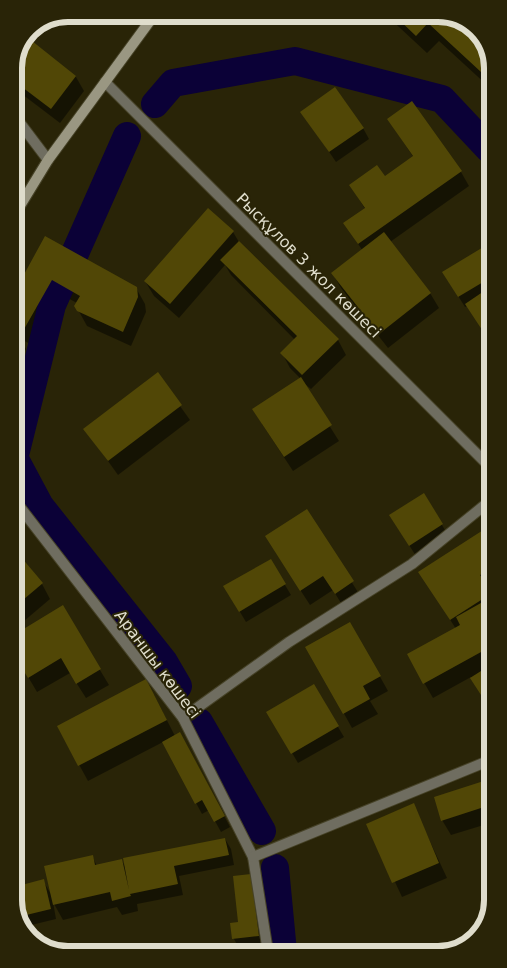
<svg xmlns="http://www.w3.org/2000/svg" width="507" height="968" font-family="'DejaVu Sans',sans-serif">
<style>
.shadow{fill:#0007}
.lines{fill:none;stroke-linecap:round;stroke-linejoin:round}
.canal{stroke:#0b0137;stroke-width:28}
.building{fill:#514706}
.minor-casing{stroke:#464227;stroke-width:12}
.secondary-casing{stroke:#464227;stroke-width:12}
.minor{stroke:#6f6d60;stroke-width:10}
.secondary{stroke:#9a9782;stroke-width:10}
.labels{text-anchor:middle;stroke-width:4;stroke-linejoin:round;paint-order:stroke}
.street-label{font-size:16px;fill:#dfddcc;stroke:#292407}
.rim{fill:none;stroke:#dfddcc;stroke-width:6}
</style>
<rect width="100%" height="100%" fill="#292407"/>
<g class="shadow">
<polygon points="385,14 442,14 469,23 489,47 489,87 439,41 427,53"/>
<polygon points="26,38 76,77 84,91 60,123 14,88 14,65"/>
<polygon points="302,112 363,128 369,139 336,162"/>
<polygon points="388,119 461,172 469,186 390,242 430,293 439,308 388,348 341,288 333,274 362,250 345,223 365,209 351,186 385,178 414,158"/>
<polygon points="233,232 239,242 338,340 346,355 311,389 301,381 339,441 293,471 262,424 301,379 290,368 282,353 295,340 231,275 225,265 179,318 154,296 145,281"/>
<polygon points="46,238 136,288 145,304 146,312 131,346 87,326 76,306 77,303 60,294 32,345 21,339 26,349 15,367 15,293"/>
<polygon points="490,244 490,342 468,306 465,307 450,283"/>
<polygon points="15,368 24,383 15,397"/>
<polygon points="157,374 190,420 118,475 85,429"/>
<polygon points="424,495 448,535 416,556 397,526"/>
<polygon points="307,511 361,597 344,608 333,590 310,605 275,551"/>
<polygon points="491,527 492,588 488,590 492,596 492,712 471,677 433,698 408,655 456,629 420,572"/>
<polygon points="21,559 42,584 50,599 17,627 16,561"/>
<polygon points="270,560 291,595 246,622 225,587"/>
<polygon points="62,607 109,685 86,698 70,673 37,692 17,658 17,635"/>
<polygon points="350,623 388,691 370,701 378,714 352,728 307,647"/>
<polygon points="313,685 344,737 298,763 268,712"/>
<polygon points="154,695 175,736 186,744 230,827 221,832 209,810 202,814 163,742 88,781 58,726"/>
<polygon points="493,779 487,824 451,835 442,820"/>
<polygon points="413,805 447,878 402,897 368,824"/>
<polygon points="225,839 231,849 234,865 179,876 183,895 137,904 138,911 122,915 117,907 63,920 53,902 56,919 23,927 18,921 18,886 43,881 51,894 92,856 97,866 121,860 127,869"/>
<polygon points="234,878 256,886 264,946 240,950 234,939 232,924 240,923"/>
</g>
<g class="lines">
<g class="canal">
<polyline points="155,104 173,83 295,61 442,99 489,149"/>
<polyline points="16,451 52,305 127,136"/>
<polyline points="16,461 40,506 164,662 178,686"/>
<polyline points="199,722 262,831"/>
<polyline points="275,868 283,952"/>
</g>
</g>
<g class="building">
<polygon points="393,14 442,14 469,23 489,47 489,63 481,72 428,23 416,36"/>
<polygon points="27,37 76,76 51,109 14,81 14,65"/>
<polygon points="335,87 364,128 329,152 300,112"/>
<polygon points="412,101 462,171 358,244 343,223 365,208 349,185 377,165 385,176 413,156 387,119"/>
<polygon points="208,208 234,231 170,304 144,281"/>
<polygon points="384,232 431,293 379,334 331,273"/>
<polygon points="45,236 137,287 138,297 123,332 77,311 74,306 80,296 52,280 23,331 15,326 15,291"/>
<polygon points="239,241 339,339 302,375 280,353 297,336 220,260"/>
<polygon points="490,243 490,278 458,297 442,272"/>
<polygon points="490,287 490,342 465,304"/>
<polygon points="158,372 182,405 108,461 83,429"/>
<polygon points="301,377 332,425 284,457 252,409"/>
<polygon points="424,493 443,524 409,546 389,515"/>
<polygon points="307,509 354,581 335,594 323,576 300,591 265,536"/>
<polygon points="491,525 492,568 480,575 492,593 450,620 418,572"/>
<polygon points="21,557 43,583 17,605 16,561"/>
<polygon points="271,559 286,584 239,612 223,586"/>
<polygon points="488,599 492,606 492,646 423,684 407,654 460,625 456,617"/>
<polygon points="63,605 101,669 76,684 61,658 28,678 17,660 17,633"/>
<polygon points="350,622 381,676 363,686 370,699 343,714 305,647"/>
<polygon points="492,664 492,712 470,678"/>
<polygon points="146,679 167,720 78,766 57,726"/>
<polygon points="314,684 339,726 291,754 266,712"/>
<polygon points="180,732 225,816 214,822 202,800 195,804 162,742"/>
<polygon points="493,778 493,845 481,808 441,821 434,797"/>
<polygon points="414,803 439,863 392,883 366,824"/>
<polygon points="225,838 229,855 174,866 178,884 130,894 131,896 112,901 110,892 53,905 44,866 93,855 95,865 122,859 129,890 123,858"/>
<polygon points="251,874 259,936 232,939 230,923 238,922 233,876"/>
<polygon points="44,879 51,909 18,917 18,886"/>
</g>
<g class="lines">
<defs>
<g id="minor">
<polyline points="105,82 491,468"/>
<polyline points="14,115 48,160"/>
<polyline points="16,502 183,718 253,857 268,952"/>
<polyline points="183,718 289,642 412,564 491,500"/>
<polyline points="253,857 493,759"/>
</g>
<polyline id="secondary" points="15,214 48,160 155,14"/>
</defs>
<use href="#minor" class="minor-casing"/>
<use href="#secondary" class="secondary-casing"/>
<use href="#minor" class="minor"/>
<use href="#secondary" class="secondary"/>
</g>
<g class="labels">
<g class="street-label">
<text transform="translate(309 265) rotate(45)" y="6">Рысқұлов 3 жол көшесі</text>
<text transform="translate(158 664) rotate(53)" y="6">Араншы көшесі</text>
</g>
</g>
<path d="M0 0H507V968H0ZM68 22H438A46 46 0 0 1 484 68V900A46 46 0 0 1 438 946H68A46 46 0 0 1 22 900V68A46 46 0 0 1 68 22Z" fill="#292407" fill-rule="evenodd"/>
<path class="rim" d="M68 22H438A46 46 0 0 1 484 68V900A46 46 0 0 1 438 946H68A46 46 0 0 1 22 900V68A46 46 0 0 1 68 22Z"/>
</svg>
